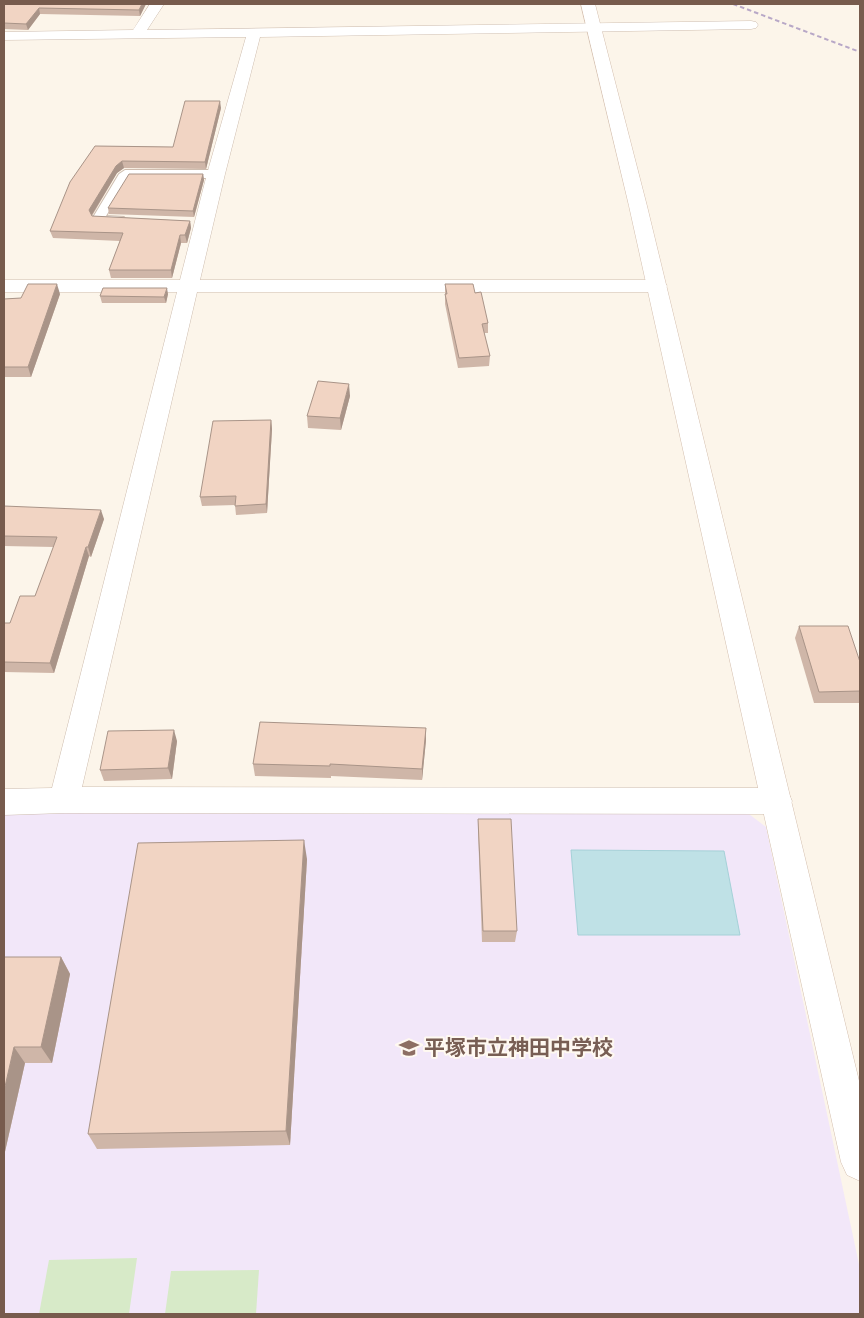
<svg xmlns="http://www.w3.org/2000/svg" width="864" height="1318" font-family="Helvetica,'Noto Sans JP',sans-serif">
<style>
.education{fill:#f2e7f9}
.green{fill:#d7eac8}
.water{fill:#bfe1e6;stroke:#a5d1d8}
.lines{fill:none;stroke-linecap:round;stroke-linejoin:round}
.lane-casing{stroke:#cebdaf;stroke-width:2}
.street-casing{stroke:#cebdaf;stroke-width:1}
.secondary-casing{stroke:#d4bfaf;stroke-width:1}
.lane{fill:#fff;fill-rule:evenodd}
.street{fill:#fff;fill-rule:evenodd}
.secondary{fill:#fff;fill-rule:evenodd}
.rail{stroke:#b8a8c7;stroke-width:2;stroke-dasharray:4.5 3;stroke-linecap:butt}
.wall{fill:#cfb6a8}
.shaded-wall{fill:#a99488}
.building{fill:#f1d4c3;stroke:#a99488}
.labels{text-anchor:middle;stroke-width:4;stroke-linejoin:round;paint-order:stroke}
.near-education-label{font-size:21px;font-weight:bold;fill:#785e54;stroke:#fff9f1;text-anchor:start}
</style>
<rect width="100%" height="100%" fill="#fcf5ea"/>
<polygon class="education" points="4,812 749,814 766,827 860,1269 860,1314 4,1314"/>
<g class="green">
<polygon points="137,1258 129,1314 39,1314 49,1260"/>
<polygon points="259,1270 256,1314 165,1314 171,1271"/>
</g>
<polygon class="water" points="571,850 724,851 740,935 578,935"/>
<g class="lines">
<defs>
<polygon id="lane" points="125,170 216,170 222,174 216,178 129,178 106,216 124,217 126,220 124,223 94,222 92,219 119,174"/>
<polygon id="street" points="150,4 164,4 147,30 751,21 756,22 758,25 756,28 751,29 260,37 225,174 200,280 657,280 664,282 667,286 664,290 657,292 197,292 82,787 777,788 788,792 792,801 788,810 777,814 64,813 4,815 4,789 52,788 177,292 4,292 4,280 180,280 207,174 246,37 4,40 4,32 133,30"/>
<polygon id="secondary" points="581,4 595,4 647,206 860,1085 860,1181 847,1175 841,1162 629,206"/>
</defs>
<use href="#lane" class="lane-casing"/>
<use href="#street" class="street-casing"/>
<use href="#secondary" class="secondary-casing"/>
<use href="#lane" class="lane"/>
<use href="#street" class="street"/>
<use href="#secondary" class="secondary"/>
<polyline class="rail" points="733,4 860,52"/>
</g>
<g class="wall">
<polygon points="4,4 146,4 140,16 40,14 28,30 4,29"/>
<polygon points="221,108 206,169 124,168 117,173 92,216 190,221 191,228 187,243 181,243 172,278 111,278 109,270 120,241 53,238 50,231 95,146 173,147"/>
<polygon points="203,174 204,180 194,217 109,214 108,208"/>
<polygon points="445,284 475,293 488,323 488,333 484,333 490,356 489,366 458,368 445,304"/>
<polygon points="60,294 31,377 4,377 4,299 21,298"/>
<polygon points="168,294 166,303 102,303 100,296"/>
<polygon points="350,396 341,430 308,428 307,416"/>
<polygon points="271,420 272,429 267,513 236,515 235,505 202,506 200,497"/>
<polygon points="4,506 104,519 91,557 89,556 54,673 4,672 4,623 10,623 35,596 54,547 4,546"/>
<polygon points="799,626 860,662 860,703 814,703 795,638"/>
<polygon points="426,728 426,740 422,780 331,776 331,778 255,776 253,764"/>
<polygon points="177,741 172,779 104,781 100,770"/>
<polygon points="478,819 517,931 515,942 482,942 478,830"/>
<polygon points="307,859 290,1145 97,1149 88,1134"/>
<polygon points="4,957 61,957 70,974 52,1063 25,1063 4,1156"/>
</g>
<g class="shaded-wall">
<polygon points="142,4 146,4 140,16 139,10"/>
<polygon points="39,8 40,14 28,30 26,24"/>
<polygon points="220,101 221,108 206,169 205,162"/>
<polygon points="122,161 124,168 117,173 90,218 89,210 116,166"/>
<polygon points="203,174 204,180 194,217 193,211"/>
<polygon points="190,221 191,228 187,243 185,235"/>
<polygon points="180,235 181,243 172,278 171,270"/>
<polygon points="57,284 60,294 31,377 28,367"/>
<polygon points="167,288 168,294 166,303 164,297"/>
<polygon points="349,384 350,396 341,430 340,418"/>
<polygon points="271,420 272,429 267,513 266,504"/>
<polygon points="101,510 104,519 91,557 88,547"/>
<polygon points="86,547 89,556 54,673 50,663"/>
<polygon points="426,728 426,740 422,780 422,769"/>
<polygon points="174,730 177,741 172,779 168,768"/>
<polygon points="304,840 307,859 290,1145 286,1131"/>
<polygon points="61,957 70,974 52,1063 41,1047"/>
<polygon points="14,1047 25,1063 4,1156 4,1091"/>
</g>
<g class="building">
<polygon points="4,4 142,4 139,10 39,8 26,24 4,23"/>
<polygon points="185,101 220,101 205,162 122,161 116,166 89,210 92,216 190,221 185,235 180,235 171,270 109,270 123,233 50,231 70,182 95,146 173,147"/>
<polygon points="129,174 203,174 193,211 108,208"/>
<polygon points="28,284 57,284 28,367 4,367 4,299 21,298"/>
<polygon points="445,284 473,284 475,293 481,292 488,323 482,324 490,356 459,358 445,294 447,294"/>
<polygon points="103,288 167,288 164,297 100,296"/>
<polygon points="318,381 349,384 340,418 307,416"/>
<polygon points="271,420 266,504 235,506 236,496 200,497 213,421"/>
<polygon points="4,506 101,510 88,547 86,547 50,663 4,662 4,623 10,623 20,596 35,596 57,537 4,536"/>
<polygon points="799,626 848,626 860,662 860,691 819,692"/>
<polygon points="260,722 426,728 422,769 330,764 330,766 253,764"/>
<polygon points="174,730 168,768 100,770 108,731"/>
<polygon points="478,819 511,819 517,931 483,931"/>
<polygon points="304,840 286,1131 88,1134 138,843"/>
<polygon points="4,957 61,957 41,1047 14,1047 4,1091"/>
</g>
<defs>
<symbol id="school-bare" viewBox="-9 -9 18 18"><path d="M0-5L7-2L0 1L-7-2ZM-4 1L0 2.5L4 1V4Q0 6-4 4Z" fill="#8d6e63" stroke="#fff9f1" stroke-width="2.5" paint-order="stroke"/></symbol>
</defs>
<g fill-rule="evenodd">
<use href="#school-bare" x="395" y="1034" width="28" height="28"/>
</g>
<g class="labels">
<g class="near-education-label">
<text x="424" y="1055">平塚市立神田中学校</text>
</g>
</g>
<rect width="864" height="1318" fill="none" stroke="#775b4d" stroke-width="10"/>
</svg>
